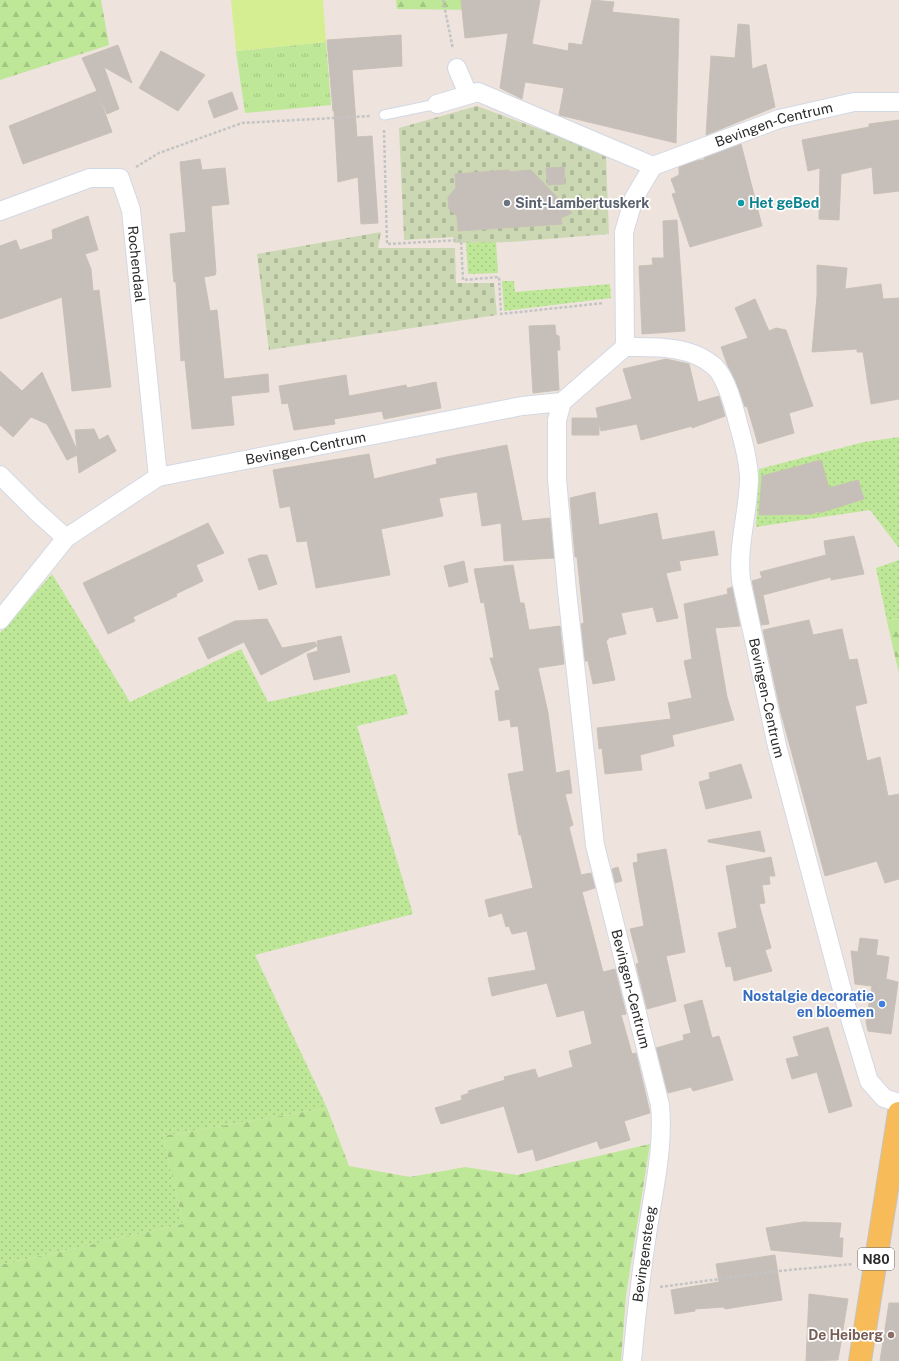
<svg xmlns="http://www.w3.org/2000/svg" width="899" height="1361" font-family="'Public Sans',sans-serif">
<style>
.grass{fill:url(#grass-dots)}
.forest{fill:url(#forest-firs)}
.cemetery{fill:url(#cemetery-stones)}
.park{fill:url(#park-tufts)}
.pitch{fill:#d5ee92}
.building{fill:#c6beb9;stroke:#c9c0b6}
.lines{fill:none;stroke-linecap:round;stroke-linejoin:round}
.service-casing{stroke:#d2d8e5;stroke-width:11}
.minor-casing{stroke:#d2d8e5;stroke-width:20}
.primary-casing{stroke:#c4c4c4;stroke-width:24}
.path{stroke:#c4c4c4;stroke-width:2.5;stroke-dasharray:3 2;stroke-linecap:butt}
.service{stroke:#fff;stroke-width:9}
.minor{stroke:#fff;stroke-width:18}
.primary{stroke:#f7bb59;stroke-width:22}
.worship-dot{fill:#6b7280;stroke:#fff;stroke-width:1.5}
.culture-dot{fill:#0f9aa8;stroke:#fff;stroke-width:1.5}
.shop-dot{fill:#3f7fe0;stroke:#fff;stroke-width:1.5}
.education-dot{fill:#8d6e63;stroke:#fff;stroke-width:1.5}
.labels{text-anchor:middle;stroke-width:3.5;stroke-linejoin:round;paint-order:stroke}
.shield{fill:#fff;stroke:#6b6b6b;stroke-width:1}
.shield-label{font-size:13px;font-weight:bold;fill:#2b2b2b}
.street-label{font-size:14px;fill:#2b2b2b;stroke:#fff}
.worship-label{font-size:14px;font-weight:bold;fill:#5b616d;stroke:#fff;text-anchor:start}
.culture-label{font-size:14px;font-weight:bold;fill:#0d838f;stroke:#fff;text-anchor:start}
.shop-label{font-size:14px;font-weight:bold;fill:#366cbe;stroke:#fff;text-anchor:end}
.education-label{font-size:14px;font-weight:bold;fill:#785e54;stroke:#fff;text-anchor:end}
</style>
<defs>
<pattern id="grass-dots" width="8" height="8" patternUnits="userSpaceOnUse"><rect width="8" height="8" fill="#bee797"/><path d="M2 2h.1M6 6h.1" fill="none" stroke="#a3c682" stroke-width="1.8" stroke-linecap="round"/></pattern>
<pattern id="forest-firs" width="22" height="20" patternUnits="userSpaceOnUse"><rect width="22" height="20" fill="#bee797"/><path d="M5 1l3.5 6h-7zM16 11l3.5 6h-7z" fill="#a3c682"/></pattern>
<pattern id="cemetery-stones" width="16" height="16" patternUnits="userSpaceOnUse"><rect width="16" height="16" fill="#cbd8b3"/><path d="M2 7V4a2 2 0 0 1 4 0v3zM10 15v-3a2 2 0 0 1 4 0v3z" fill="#aeba9a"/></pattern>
<pattern id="park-tufts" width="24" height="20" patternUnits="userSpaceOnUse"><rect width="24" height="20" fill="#bee797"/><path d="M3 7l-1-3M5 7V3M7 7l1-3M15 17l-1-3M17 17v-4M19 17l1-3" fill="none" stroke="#a3c682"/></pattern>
</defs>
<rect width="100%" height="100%" fill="#eee4dd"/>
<g class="grass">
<polygon points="496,241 498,273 468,274 466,243"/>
<polygon points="502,281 514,281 515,292 610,284 611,298 504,311"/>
<polygon points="899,437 899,548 870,510 756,527 759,469 864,442"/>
<polygon points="899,560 899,618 887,621 876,568"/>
<polygon points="52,574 130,702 241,649 268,702 396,674 408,714 357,726 413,914 255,955 327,1108 163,1136 183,1224 0,1265 0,633"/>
</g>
<g class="forest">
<polygon points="0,0 101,0 109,45 0,80"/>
<polygon points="396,0 484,0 483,10 397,9"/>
<polygon points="899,618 899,674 887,621"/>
<polygon points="327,1108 349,1166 410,1177 465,1167 517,1175 650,1144 626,1295 621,1361 0,1361 0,1265 183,1224 163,1136"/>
</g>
<g class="cemetery">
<polygon points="477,106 569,140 606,157 609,234 511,242 454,243 453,237 404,240 399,128"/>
<polygon points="381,232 378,248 455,248 456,283 494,283 497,315 269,350 257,254"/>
</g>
<polygon class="park" points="326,42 331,105 245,113 236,51"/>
<polygon class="pitch" points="231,0 323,0 326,42 236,51"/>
<g class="building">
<polygon points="461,0 540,0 532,44 568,51 569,43 582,45 592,0 614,2 612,12 679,19 676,143 559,115 564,88 525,82 522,99 500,88 508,33 465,38"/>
<polygon points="738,24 749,25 752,69 766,64 775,107 706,135 711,56 735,58"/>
<polygon points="401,35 402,66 352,70 357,137 372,136 378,223 361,224 358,177 338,182 334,111 333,111 327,40"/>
<polygon points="118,45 132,83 104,67 119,109 107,114 98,94 112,132 23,164 9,126 97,91 82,58"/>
<polygon points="161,51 205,75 178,111 139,88"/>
<polygon points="232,92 238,109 214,118 208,101"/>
<polygon points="899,120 899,191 874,194 872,167 841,174 839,220 819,219 820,168 808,171 802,140 869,127 869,124"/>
<polygon points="741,144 762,226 690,247 672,194 676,193 671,179 679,175 679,167 699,160 704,160 704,158"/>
<polygon points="200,159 202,170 225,168 229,204 211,206 216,272 215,275 204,277 210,311 217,310 224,379 268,374 269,392 231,396 234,425 192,429 185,360 181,361 176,282 174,282 173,273 170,234 186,232 180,162"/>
<polygon points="564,167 565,184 548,185 546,168"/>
<polygon points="508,170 508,172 531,170 572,213 561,218 562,224 458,231 457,216 449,209 448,197 456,188 455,174"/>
<polygon points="88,216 98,250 85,254 91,269 93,291 99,290 111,387 72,391 62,297 0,319 0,246 16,240 20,250 53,239 52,230"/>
<polygon points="677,220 685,331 642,334 639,266 653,265 652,258 664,258 663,221"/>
<polygon points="817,265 847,268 845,289 881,284 883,299 899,298 899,399 871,404 863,352 857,352 857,349 812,352 817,296"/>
<polygon points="755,299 769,331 776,328 786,330 813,406 789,413 794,433 758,444 747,406 745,407 736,382 727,364 721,347 748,338 735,308"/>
<polygon points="555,325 556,335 559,336 560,350 557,350 559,390 533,393 529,326"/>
<polygon points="666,359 689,364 698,402 719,396 725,416 692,428 692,426 641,440 637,424 601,431 599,423 599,435 572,435 572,418 598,418 596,408 632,399 623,369"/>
<polygon points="0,371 22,391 42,372 77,450 75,430 94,429 99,440 108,435 116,451 79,473 77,455 67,460 47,424 31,417 13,437 0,425"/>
<polygon points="346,375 349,396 406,385 407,388 436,382 441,408 384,419 382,411 334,419 335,424 294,430 288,403 282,404 279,386"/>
<polygon points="507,445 522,521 550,518 554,558 504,561 501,523 482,526 477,492 439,498 443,516 381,529 390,575 316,588 307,541 297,542 290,506 280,508 273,470 369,454 374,479 437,464 436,459"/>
<polygon points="821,460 829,488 858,480 864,499 819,513 819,511 812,514 759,515 762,476"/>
<polygon points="595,492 599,525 657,513 662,540 714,531 718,555 679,561 681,570 666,573 678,618 657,622 653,607 621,613 626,634 608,638 608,640 606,640 615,680 593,684 588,661 585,661 581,624 584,623 577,557 575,557 570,498"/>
<polygon points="208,523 224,553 196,565 203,581 176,594 177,596 133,617 135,621 108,634 83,583"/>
<polygon points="854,536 864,574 831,580 831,577 763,595 769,624 761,625 752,581 762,578 760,572 826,555 824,541"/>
<polygon points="260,555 267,555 277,584 259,590 248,559"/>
<polygon points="464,561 468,582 449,587 444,566"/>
<polygon points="513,565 520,603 524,603 529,630 560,626 564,664 538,668 548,713 556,773 569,770 572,793 565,794 573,825 569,827 581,875 591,873 595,888 582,892 603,972 615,969 626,1014 621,1015 632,1054 636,1053 650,1113 624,1121 630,1140 600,1149 597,1141 536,1161 533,1149 518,1153 504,1106 441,1124 435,1108 462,1100 461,1096 469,1093 468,1091 505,1080 504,1077 535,1069 538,1078 573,1067 569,1051 592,1044 584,1010 557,1017 547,983 492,996 488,978 536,970 527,931 512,934 509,926 506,927 502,913 489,917 485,900 533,888 521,835 519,835 508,774 524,771 518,726 511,727 510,719 499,721 495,691 500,690 490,658 494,658 484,602 481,603 474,569"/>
<polygon points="732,587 740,626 715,628 727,697 734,720 672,735 674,746 640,755 642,770 605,774 602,748 599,749 597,728 671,719 668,703 692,698 684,661 692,659 684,604 728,594 727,589"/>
<polygon points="267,619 282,648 315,642 317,646 261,675 244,642 208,659 198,638 235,621"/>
<polygon points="809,620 813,635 842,629 849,660 857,659 867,703 855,706 867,761 880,757 888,796 899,794 899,879 885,883 877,861 825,876 781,713 763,630"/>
<polygon points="341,636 350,672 314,680 307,654 318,651 317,641"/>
<polygon points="741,764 752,798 706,809 699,782 710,779 709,773"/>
<polygon points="760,831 765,852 708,842 708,840"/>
<polygon points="666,849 685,952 666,956 676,1001 647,1009 636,964 639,963 630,929 644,926 633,863 638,862 637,854"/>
<polygon points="771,857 775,876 769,876 770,884 762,885 765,903 759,904 771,948 765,950 772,971 734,981 731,966 726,967 718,933 737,928 726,866"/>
<polygon points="618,867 622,881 615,883 612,869"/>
<polygon points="860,938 878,940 876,955 889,957 886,979 898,982 891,1034 868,1031 866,1022 872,986 855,984 851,951 858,952"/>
<polygon points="702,1000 712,1038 719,1036 733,1080 693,1091 691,1087 668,1093 656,1048 684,1040 683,1035 691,1033 684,1005"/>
<polygon points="828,1027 852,1106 829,1113 817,1072 792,1079 786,1059 799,1056 793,1037"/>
<polygon points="803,1222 841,1223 839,1238 843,1238 842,1257 771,1250 766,1228"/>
<polygon points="775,1255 782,1300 725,1309 724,1307 695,1309 695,1311 675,1314 671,1290 719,1282 716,1264"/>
<polygon points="809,1294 848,1299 838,1360 806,1361"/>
<polygon points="889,1303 899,1303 899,1361 880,1361"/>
</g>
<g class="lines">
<defs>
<polyline id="service" points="384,115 437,104"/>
<g id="minor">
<polyline points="457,68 468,94"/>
<polyline points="437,104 478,92 653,166"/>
<path id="s1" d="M0,211L90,178H120L131,210L158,477"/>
<path id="s2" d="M625,347C655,347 691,345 715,367C727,379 734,407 738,423C743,440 749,462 749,480C748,513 737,547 741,580L777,746L846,1005L869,1081L884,1098L899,1103"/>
<path id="s3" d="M562,402L557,420V479L567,591L595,845L660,1105C664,1146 654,1188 648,1228C641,1273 636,1316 632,1361"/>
<polyline points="0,475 36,511 66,538"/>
<path id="s4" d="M0,620L66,538L158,477L522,406L562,402L625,347L624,232L634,198L653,166L779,119L854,102H899"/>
</g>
<polyline id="primary" points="860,1361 899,1113"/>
</defs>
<use href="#service" class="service-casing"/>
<use href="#minor" class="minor-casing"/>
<use href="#primary" class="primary-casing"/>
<g class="path">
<polyline points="443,0 453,49"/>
<polyline points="384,130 387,244 461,240 463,280 499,277 501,314 604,303"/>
<polyline points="136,167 159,153 242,123 370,116"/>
<polyline points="660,1287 779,1271 853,1264"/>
</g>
<use href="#service" class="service"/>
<use href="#minor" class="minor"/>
<use href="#primary" class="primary"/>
</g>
<circle class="worship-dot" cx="507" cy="203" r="4"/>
<circle class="culture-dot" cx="741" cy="203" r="4"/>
<circle class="shop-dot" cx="882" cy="1004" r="4"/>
<circle class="education-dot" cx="891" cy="1335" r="4"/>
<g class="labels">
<rect class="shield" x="858" y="1248" width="36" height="22" rx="3"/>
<g class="shield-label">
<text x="876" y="1264">N80</text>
</g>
<g class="street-label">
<text dy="5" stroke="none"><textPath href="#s4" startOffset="1026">Bevingen-Centrum</textPath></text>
<text dy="5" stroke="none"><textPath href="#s1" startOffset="214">Rochendaal</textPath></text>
<text dy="5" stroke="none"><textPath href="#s4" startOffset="366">Bevingen-Centrum</textPath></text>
<text dy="5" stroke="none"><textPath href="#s2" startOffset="435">Bevingen-Centrum</textPath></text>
<text dy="5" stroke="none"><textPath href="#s3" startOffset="594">Bevingen-Centrum</textPath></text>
<text transform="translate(644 1254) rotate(-82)" y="5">Bevingensteeg</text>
</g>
<g class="worship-label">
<text x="515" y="208">Sint-Lambertuskerk</text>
</g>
<g class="culture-label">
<text x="749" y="208">Het geBed</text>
</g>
<g class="shop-label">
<text x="874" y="1001">Nostalgie decoratie<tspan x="874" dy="16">en bloemen</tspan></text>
</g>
<g class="education-label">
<text x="883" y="1340">De Heiberg</text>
</g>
</g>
</svg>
